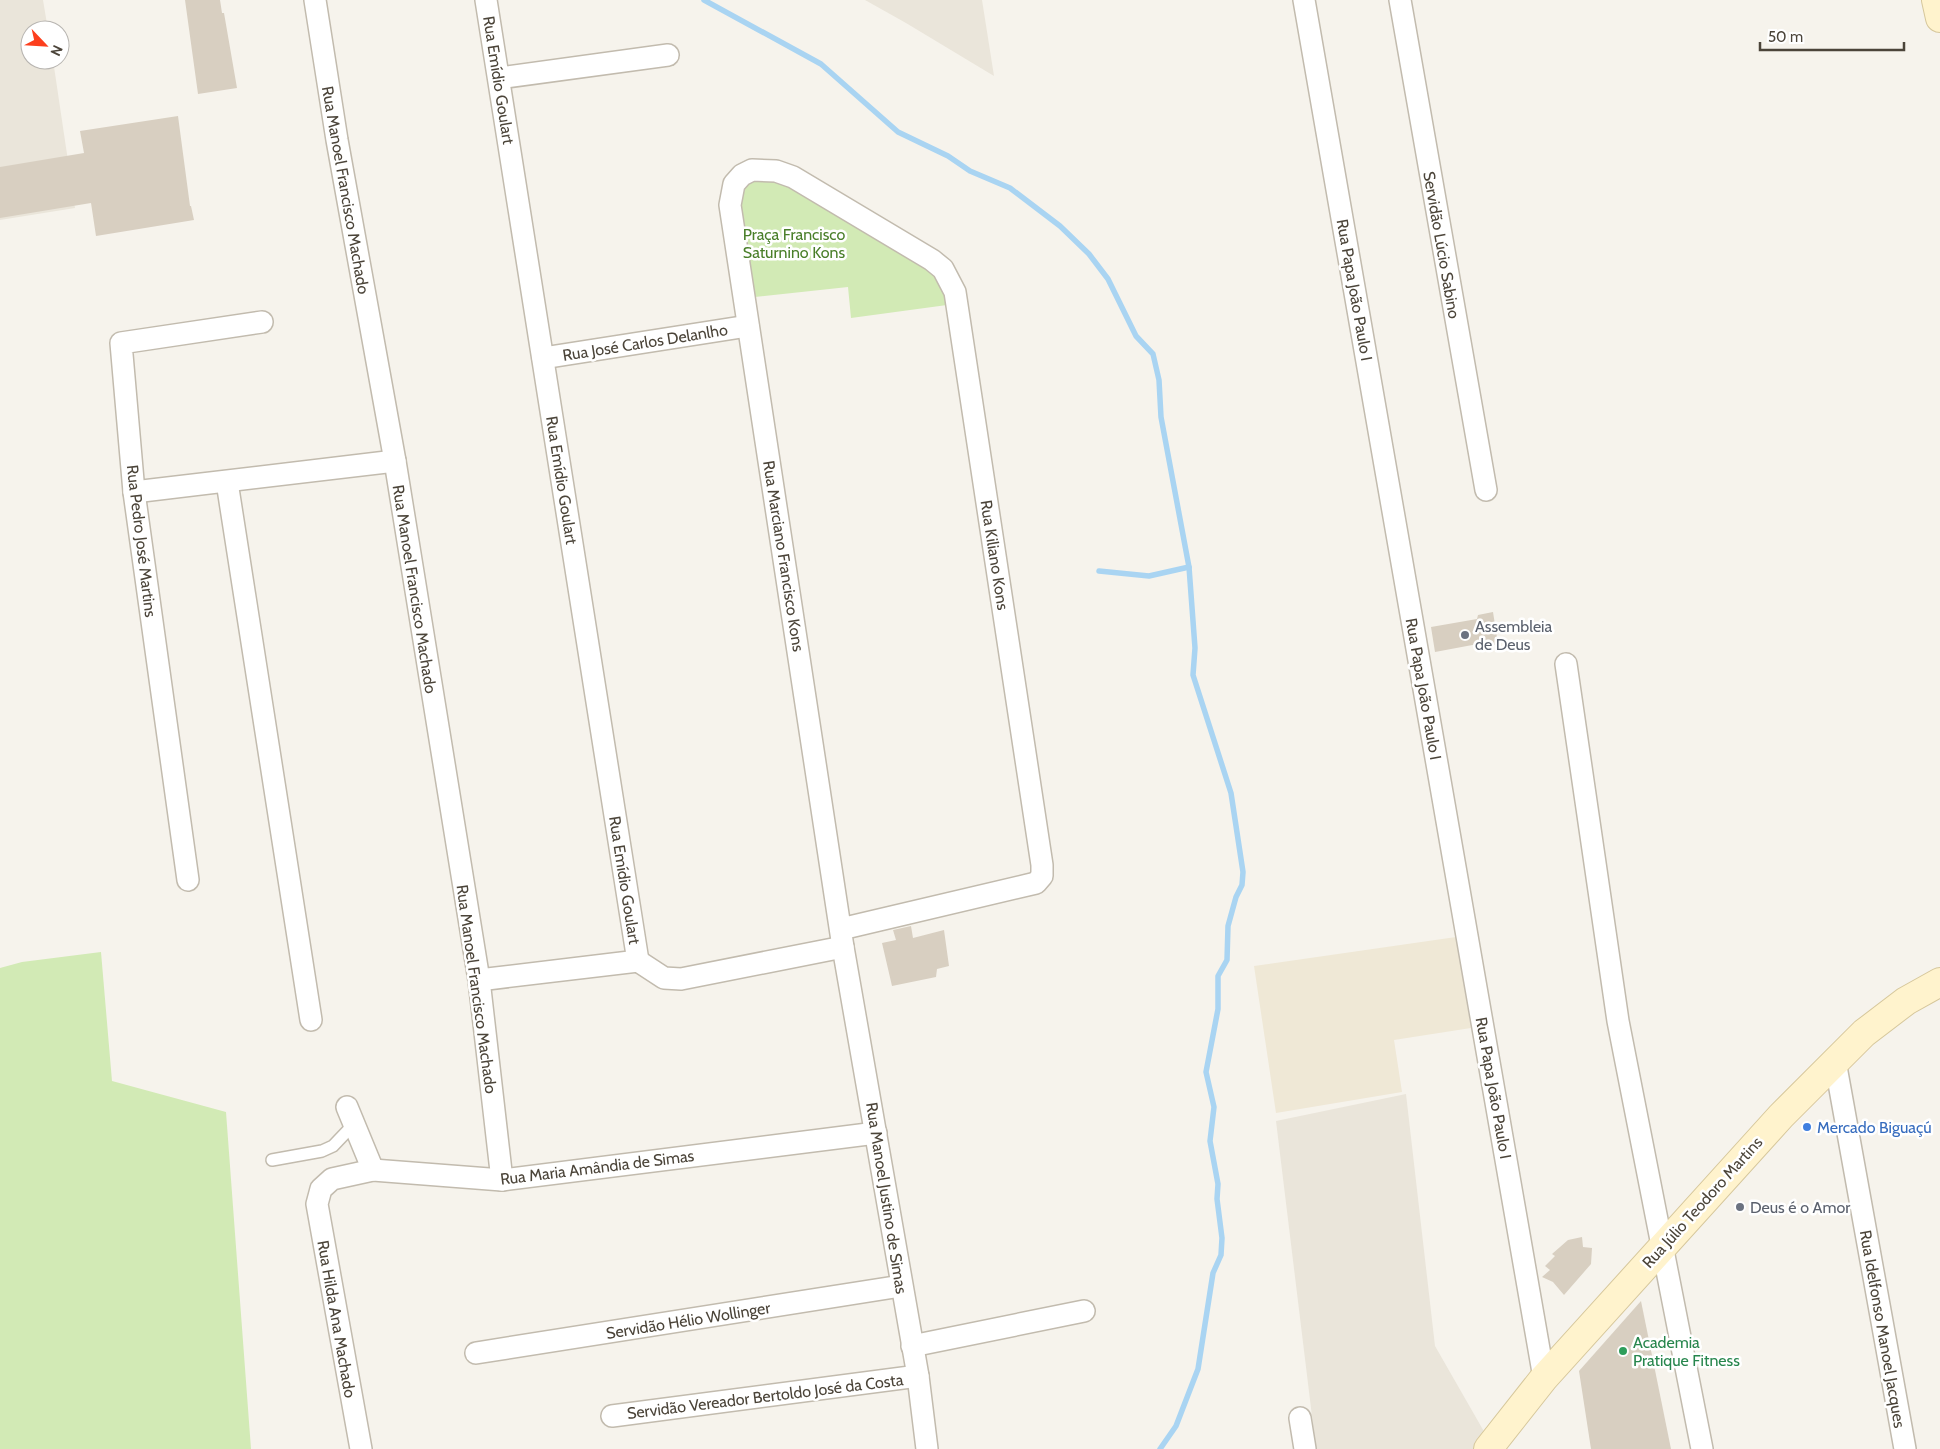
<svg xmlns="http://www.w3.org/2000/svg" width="1940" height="1449" font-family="Cabin,sans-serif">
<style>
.residential{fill:#eae5da}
.education{fill:#efe8d6}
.green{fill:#d2eab5}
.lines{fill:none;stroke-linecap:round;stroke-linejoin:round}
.stream{stroke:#a9d4f2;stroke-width:5.5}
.building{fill:#d8cfc1}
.lane-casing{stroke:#c2bbae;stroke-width:14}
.street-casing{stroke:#c2bbae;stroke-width:24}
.secondary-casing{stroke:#d6c79b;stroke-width:30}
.lane{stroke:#fff;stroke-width:11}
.street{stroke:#fff;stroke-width:21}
.secondary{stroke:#fff3cd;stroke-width:28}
.worship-dot{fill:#6b7280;stroke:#fff;stroke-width:2}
.shop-dot{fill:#3f7fe0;stroke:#fff;stroke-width:2}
.leisure-dot{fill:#2e9e5b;stroke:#fff;stroke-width:2}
.labels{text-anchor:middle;stroke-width:5;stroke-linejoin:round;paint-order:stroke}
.street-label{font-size:16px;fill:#4b4439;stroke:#fff}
.park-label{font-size:16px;fill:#4a7f2a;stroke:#fff}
.worship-label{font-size:16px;fill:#5b616d;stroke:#fff;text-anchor:start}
.shop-label{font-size:16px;fill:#366cbe;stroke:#fff;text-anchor:start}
.leisure-label{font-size:16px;fill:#27864d;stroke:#fff;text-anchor:start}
</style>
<rect width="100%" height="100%" fill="#f6f3ec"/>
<g class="residential">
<polygon points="0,0 43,0 48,30 30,30 30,60 53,60 75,208 0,220"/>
<polygon points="865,0 982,0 994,76 906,23"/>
<polygon points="1406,1094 1435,1346 1486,1435 1477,1449 1316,1449 1276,1121"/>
</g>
<polygon class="education" points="1456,937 1471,1028 1394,1040 1402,1092 1276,1113 1254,966"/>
<g class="green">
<polygon points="758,177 775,179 932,268 945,293 947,305 851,318 848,287 755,297 738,206 745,183"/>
<polygon points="101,952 112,1081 226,1112 251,1449 0,1449 0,968 22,962"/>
</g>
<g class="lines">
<g class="stream">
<polyline points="704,0 821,64 898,132 948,156 970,171 1010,188 1060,226 1089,254 1108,279 1136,336 1153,354 1159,380 1161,417 1189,567 1195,648 1193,675 1231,793 1243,872 1242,885 1236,897 1228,926 1227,960 1218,976 1218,1009 1206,1072 1214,1107 1210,1141 1218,1184 1217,1199 1222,1238 1221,1255 1213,1273 1198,1369 1176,1426 1160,1449"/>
<polyline points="1099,571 1149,576 1189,567"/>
</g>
</g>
<g class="building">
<polygon points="185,0 220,0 222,13 224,13 237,88 198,94"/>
<polygon points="178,116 190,206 191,206 194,220 96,236 91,203 0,218 0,167 84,153 80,131"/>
<polygon points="1493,612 1498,644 1484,648 1483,643 1435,652 1431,627 1477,619 1478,615"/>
<polygon points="911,926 913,938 944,930 949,966 937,969 936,977 892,986 882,943 896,940 893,930"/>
<polygon points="1582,1237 1583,1247 1592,1248 1591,1264 1564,1295 1553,1282 1542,1277 1550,1270 1545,1266 1555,1256 1552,1254 1568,1240"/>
<polygon points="1641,1301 1671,1449 1591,1449 1579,1371"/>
</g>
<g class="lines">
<defs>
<polyline id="lane" points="272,1160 322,1151 333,1146 354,1124"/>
<g id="street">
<polyline points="315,0 337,140 395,461 479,980 502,1180"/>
<polyline points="486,0 638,961"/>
<polyline points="1304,0 1544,1378"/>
<polyline points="1400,0 1486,490"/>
<polyline points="499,78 668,55"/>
<polyline points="543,358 748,326"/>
<polyline points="227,482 311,1020"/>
<polyline points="134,492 395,461"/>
<polyline points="1566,664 1618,1021 1702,1449"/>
<polyline points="188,880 134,492 121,343 262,322"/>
<polyline points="841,929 1036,883 1042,876 1042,865 955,292 943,269 932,260 793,177 776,171 752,170 742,175 734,184 730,205 843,947 918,1376 927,1449"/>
<polyline points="638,961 664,978 681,979 843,947"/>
<polyline points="479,980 638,961"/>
<polyline points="1835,1061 1905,1449"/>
<polyline points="347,1107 373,1170"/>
<polyline points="912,1346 1084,1311"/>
<polyline points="476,1353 901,1286"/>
<polyline points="612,1416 918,1376"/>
<polyline points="1300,1418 1305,1449"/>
<polyline points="361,1449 317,1204 321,1189 332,1179 373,1170 502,1180 876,1133"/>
</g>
<g id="secondary">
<polyline points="1936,0 1940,18"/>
<polyline points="1488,1449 1544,1378 1781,1116 1864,1033 1906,1001 1940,982"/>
</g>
</defs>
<use href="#lane" class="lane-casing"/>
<use href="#street" class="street-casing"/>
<use href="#secondary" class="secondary-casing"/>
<use href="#lane" class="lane"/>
<use href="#street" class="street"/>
<use href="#secondary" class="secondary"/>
</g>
<g class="worship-dot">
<circle cx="1465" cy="635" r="5"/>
<circle cx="1740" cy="1207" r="5"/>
</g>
<circle class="shop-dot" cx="1807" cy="1127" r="5"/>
<circle class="leisure-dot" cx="1623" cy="1351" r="5"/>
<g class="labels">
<g class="street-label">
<text transform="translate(499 80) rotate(81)" y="6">Rua Emídio Goulart</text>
<text transform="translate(346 190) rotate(80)" y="6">Rua Manoel Francisco Machado</text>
<text transform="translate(1442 245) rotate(80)" y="6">Servidão Lúcio Sabino</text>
<text transform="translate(1355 290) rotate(80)" y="6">Rua Papa João Paulo I</text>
<text transform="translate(645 342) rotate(-9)" y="6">Rua José Carlos Delanlho</text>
<text transform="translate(562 480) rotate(81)" y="6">Rua Emídio Goulart</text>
<text transform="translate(142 541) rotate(83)" y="6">Rua Pedro José Martins</text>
<text transform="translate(995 555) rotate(81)" y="6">Rua Kiliano Kons</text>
<text transform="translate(784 556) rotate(81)" y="6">Rua Marciano Francisco Kons</text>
<text transform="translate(415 589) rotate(81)" y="6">Rua Manoel Francisco Machado</text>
<text transform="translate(1424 689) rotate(80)" y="6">Rua Papa João Paulo I</text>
<text transform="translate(625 880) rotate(81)" y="6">Rua Emídio Goulart</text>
<text transform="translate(477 989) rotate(82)" y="6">Rua Manoel Francisco Machado</text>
<text transform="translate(1494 1088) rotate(80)" y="6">Rua Papa João Paulo I</text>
<text transform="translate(597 1167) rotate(-7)" y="6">Rua Maria Amândia de Simas</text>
<text transform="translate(887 1198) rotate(81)" y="6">Rua Manoel Justino de Simas</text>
<text transform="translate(1702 1202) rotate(-48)" y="6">Rua Júlio Teodoro Martins</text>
<text transform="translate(337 1319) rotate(80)" y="6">Rua Hilda Ana Machado</text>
<text transform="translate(688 1320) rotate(-9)" y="6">Servidão Hélio Wollinger</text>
<text transform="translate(1883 1329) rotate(80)" y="6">Rua Idelfonso Manoel Jacques</text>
<text transform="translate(765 1396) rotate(-7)" y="6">Servidão Vereador Bertoldo José da Costa</text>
</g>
<g class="park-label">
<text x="794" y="240">Praça Francisco<tspan x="794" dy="18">Saturnino Kons</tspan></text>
</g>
<g class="worship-label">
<text x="1475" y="632">Assembleia<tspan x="1475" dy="18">de Deus</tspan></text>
<text x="1750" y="1213">Deus é o Amor</text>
</g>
<g class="shop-label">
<text x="1817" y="1133">Mercado Biguaçú</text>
</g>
<g class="leisure-label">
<text x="1633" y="1348">Academia<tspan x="1633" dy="18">Pratique Fitness</tspan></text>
</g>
</g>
<g transform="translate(45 45) rotate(115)"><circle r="24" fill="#ffffff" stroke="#b7b4b0"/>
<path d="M0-4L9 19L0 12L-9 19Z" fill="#fc3f1d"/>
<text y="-8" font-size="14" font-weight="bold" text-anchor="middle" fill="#4b4439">N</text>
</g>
<path d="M1760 42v8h144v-8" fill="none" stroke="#4b4439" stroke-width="2.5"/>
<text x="1768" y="42" font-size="15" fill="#4b4439" stroke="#ffffff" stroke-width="4" paint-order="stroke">50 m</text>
</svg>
